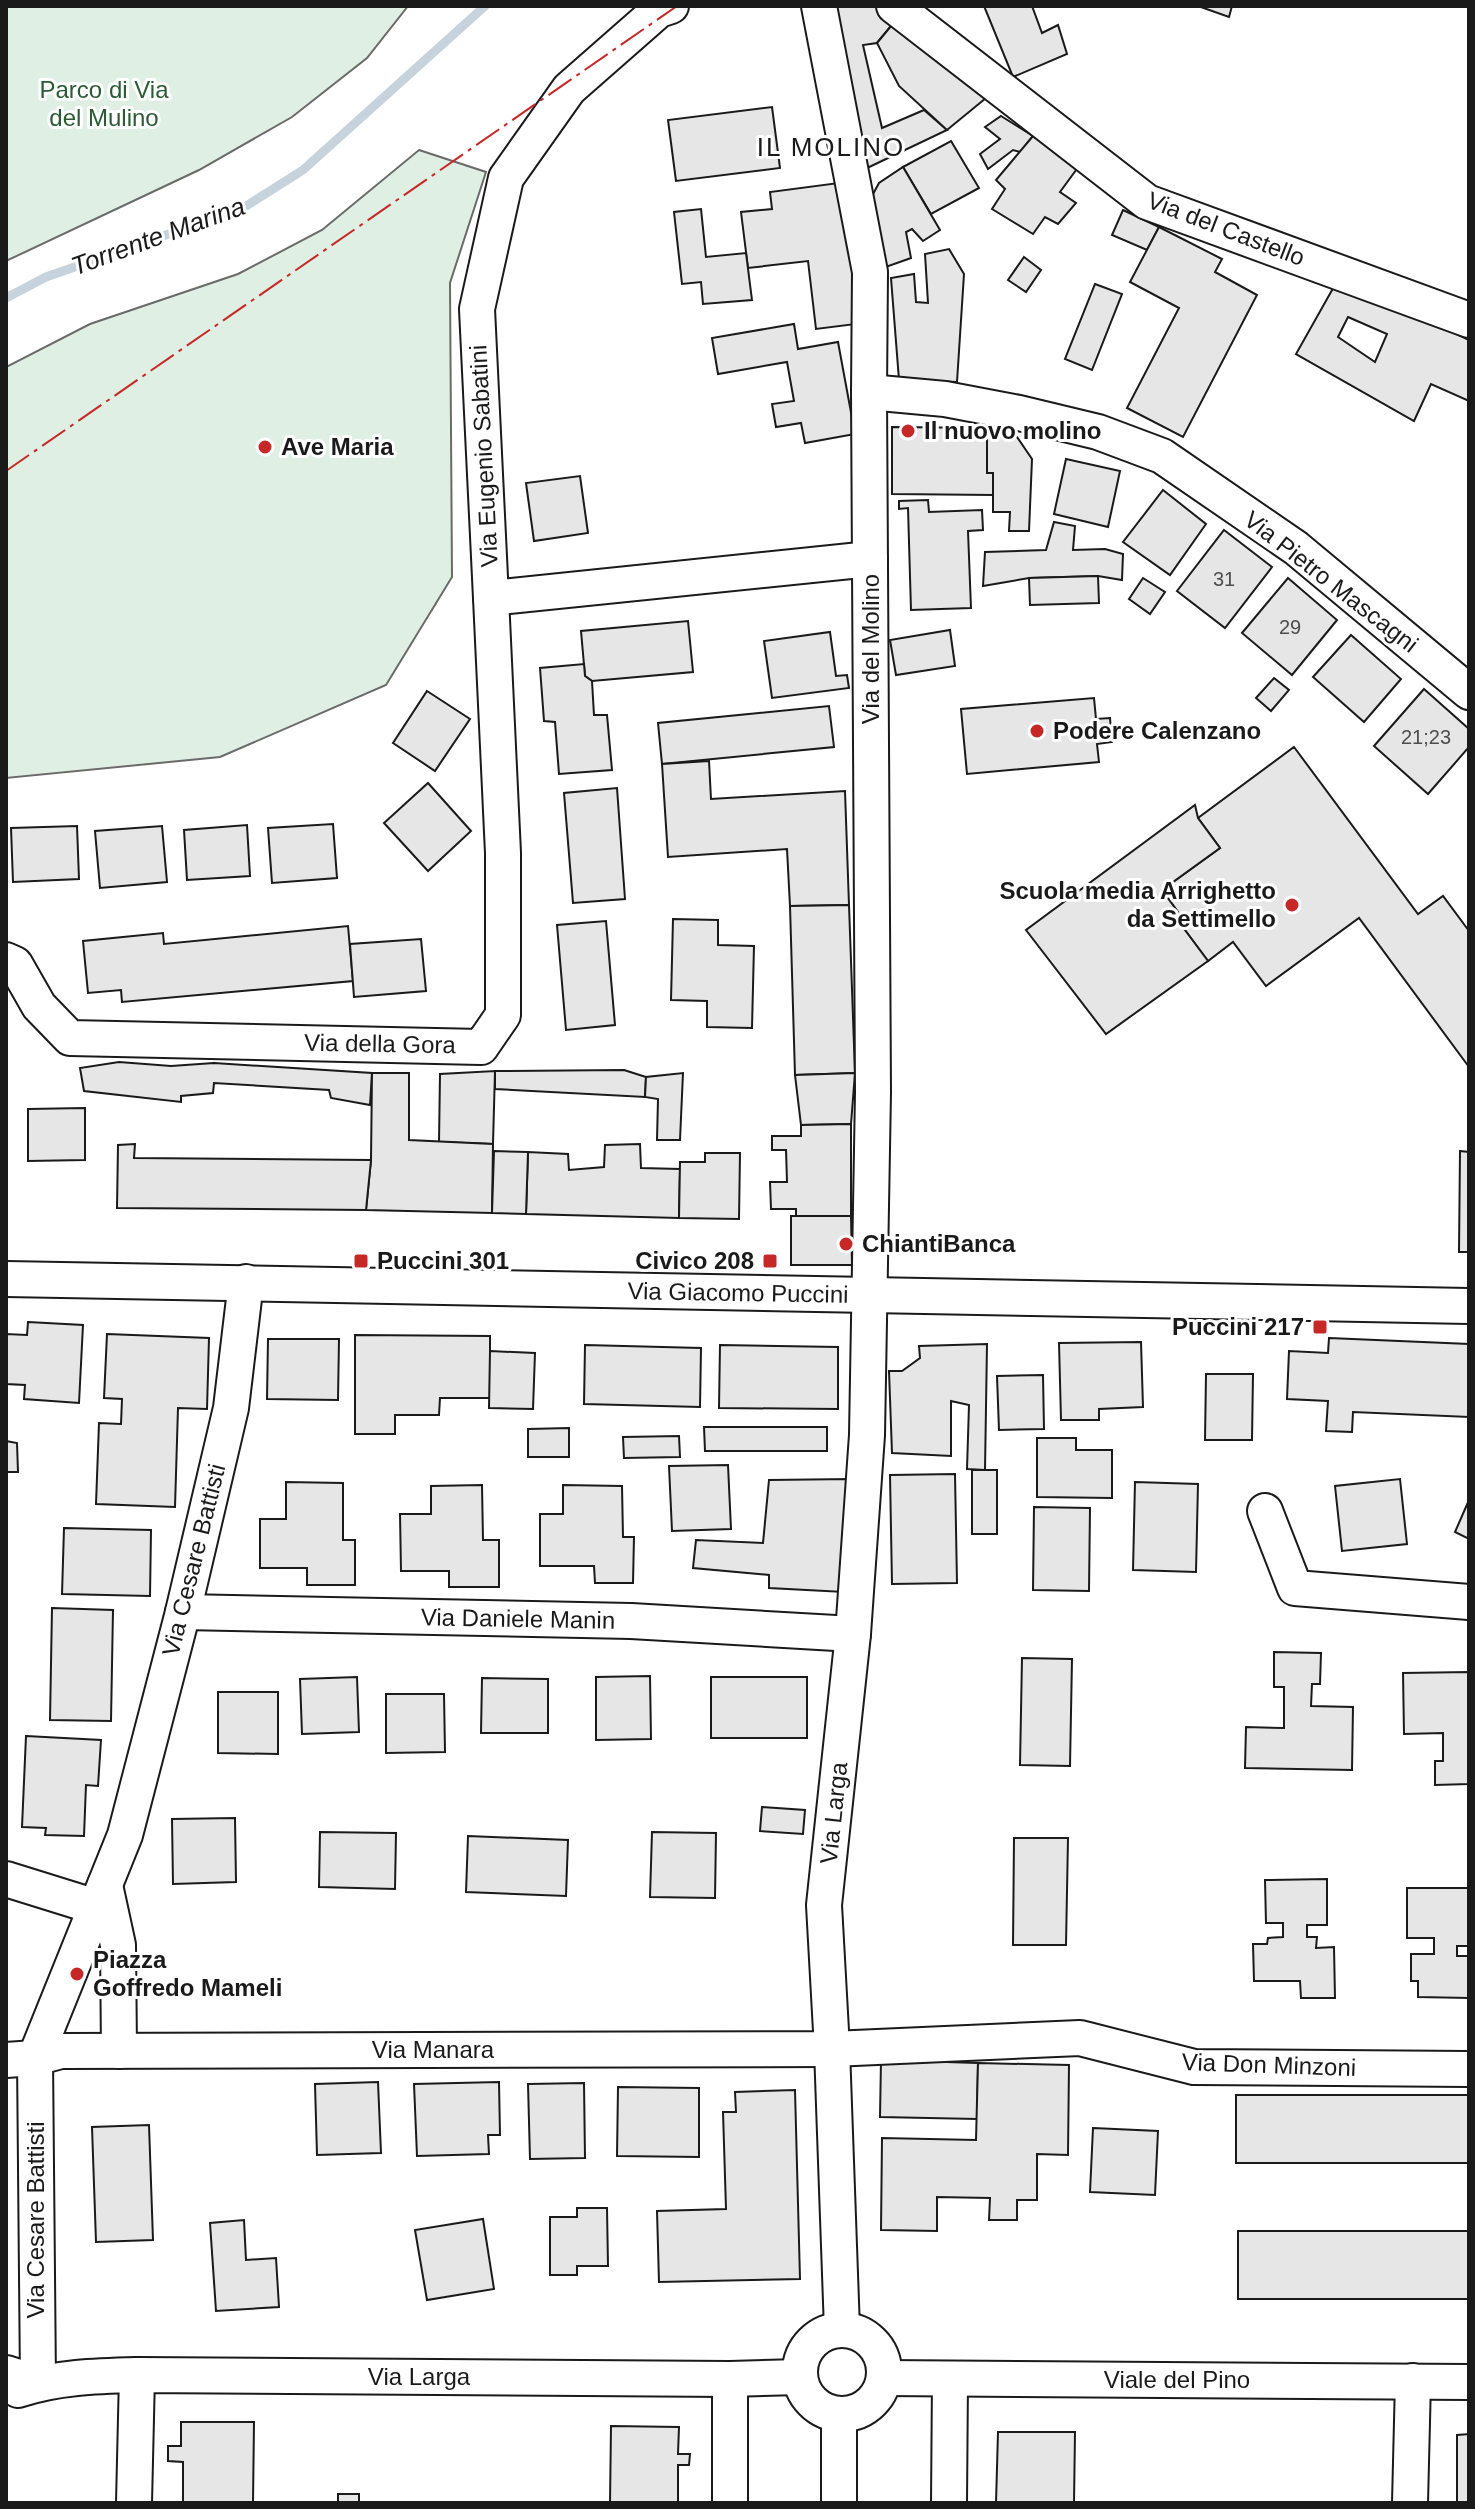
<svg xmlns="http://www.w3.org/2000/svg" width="1475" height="2509" font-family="Helvetica,sans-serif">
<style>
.green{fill:#e0efe3;stroke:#6a6a6a;stroke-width:2}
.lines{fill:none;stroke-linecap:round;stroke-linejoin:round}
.stream{stroke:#c6d2dc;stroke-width:9}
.building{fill:#e6e6e6;stroke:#1a1a1a;stroke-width:2;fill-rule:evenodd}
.minor-casing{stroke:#1a1a1a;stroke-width:38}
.minor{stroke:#fff;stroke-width:34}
.power{stroke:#c62828;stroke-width:2;stroke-dasharray:28 6 4 6;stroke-linecap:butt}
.poi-dot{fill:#c62828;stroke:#fff;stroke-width:3}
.labels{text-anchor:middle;stroke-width:6;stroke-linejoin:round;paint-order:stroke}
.number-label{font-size:20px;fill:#4d4d4d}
.park-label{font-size:24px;fill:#2b5a34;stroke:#fff}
.street-label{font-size:24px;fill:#1a1a1a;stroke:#fff}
.poi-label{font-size:24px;font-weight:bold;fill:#1a1a1a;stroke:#fff;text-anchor:start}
.neighbourhood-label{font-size:26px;letter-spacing:2px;fill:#1a1a1a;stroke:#fff}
.water-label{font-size:26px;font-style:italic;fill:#1a1a1a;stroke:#fff}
</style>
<rect width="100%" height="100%" fill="#fff"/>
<g class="green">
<polygon points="6,6 408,6 367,58 292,117 199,170 6,261"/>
<polygon points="419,150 486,172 450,283 452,577 386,685 220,757 6,778 6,367 90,324 238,274 322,230"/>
</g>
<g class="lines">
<polyline class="stream" points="6,298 46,277 243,208 303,170 485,6"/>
</g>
<g class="building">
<polygon points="832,6 879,6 896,20 877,43 863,45 882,128 924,110 947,130 863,170"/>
<polygon points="984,6 1032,6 1042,33 1058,25 1067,54 1013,77"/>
<polygon points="1198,6 1232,6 1229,17"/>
<polygon points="896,20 986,98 947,130 899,86 877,43"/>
<polygon points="772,107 780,168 676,181 668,120"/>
<polygon points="1001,116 1033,136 1020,152 1013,150 988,169 980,154 1000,139 985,127"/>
<polygon points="1033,136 1079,166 1060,192 1076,203 1058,224 1045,217 1033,234 992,209 1005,189 996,180"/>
<polygon points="951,141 979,188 931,214 903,167"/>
<polygon points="903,167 940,230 923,241 912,229 906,232 911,258 883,268 872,196 879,183"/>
<polygon points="846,182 864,323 816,329 808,261 748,268 741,212 772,209 770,192"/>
<polygon points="701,209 706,257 746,253 752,300 703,304 701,282 682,284 674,212"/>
<polygon points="1123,210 1159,227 1147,250 1112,235"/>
<polygon points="1159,227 1222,259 1215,272 1257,295 1183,437 1127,408 1179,308 1130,282"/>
<polygon points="949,249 964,274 957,382 899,380 891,278 914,274 916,302 928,303 925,254"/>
<polygon points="1024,257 1041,270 1026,292 1008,280"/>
<path d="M1336,283L1407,310L1469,340V401L1431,384L1414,421L1296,354ZM1348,317L1387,334L1375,362L1338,337Z"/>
<polygon points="1095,284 1122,294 1092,370 1065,359"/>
<polygon points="794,324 798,349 838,342 855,434 805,443 801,423 776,427 772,404 794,401 787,362 718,374 712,338"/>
<polygon points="892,427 987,428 987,473 993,473 993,495 892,494"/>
<polygon points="987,433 1017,437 1032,459 1029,531 1009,531 1010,512 993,512 993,473 987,473"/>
<polygon points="1066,459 1120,471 1108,527 1054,514"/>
<polygon points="580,476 588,533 534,541 526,483"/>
<polygon points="1163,490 1206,524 1170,575 1123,542"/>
<polygon points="928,500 929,512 982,510 983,530 968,531 971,608 911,610 908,508 899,509 899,501"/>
<polygon points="1054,522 1075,526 1073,550 1105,549 1123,554 1122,580 1098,576 1029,578 983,586 985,552 1046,550"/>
<polygon points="1224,530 1272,567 1225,628 1177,591"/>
<polygon points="1098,576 1099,603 1030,605 1029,578"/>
<polygon points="1143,578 1165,592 1150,614 1129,599"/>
<polygon points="1288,578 1337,620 1292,675 1242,633"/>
<polygon points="688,621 693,672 592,681 585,676 581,631"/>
<polygon points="950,630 955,666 896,675 890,640"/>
<polygon points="830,632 836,676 847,675 849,688 772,698 764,641"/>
<polygon points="1351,635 1401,679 1364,722 1313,677"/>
<polygon points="584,664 585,676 592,681 594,715 607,715 612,770 559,774 555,722 544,721 540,668"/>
<polygon points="1274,678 1289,690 1271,711 1256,698"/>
<polygon points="1424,689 1469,729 1469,747 1428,794 1374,746"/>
<polygon points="427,691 470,719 435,771 393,743"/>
<polygon points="1094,698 1096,719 1110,718 1112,742 1097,744 1099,762 967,774 961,709"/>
<polygon points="829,706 834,747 662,764 658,723"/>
<polygon points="1294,747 1418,914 1443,896 1469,931 1469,1067 1359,918 1266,986 1233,942 1208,961 1179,922 1183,919 1162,890 1220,848 1198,818"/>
<polygon points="709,761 711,799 845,791 849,905 790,906 787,849 668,857 662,764"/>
<polygon points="428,783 471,831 428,871 384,823"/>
<polygon points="617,788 625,899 573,903 564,793"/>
<polygon points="1195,805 1198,818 1220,848 1162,890 1183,919 1179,922 1208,961 1106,1034 1026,930"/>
<polygon points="333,824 337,878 272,883 268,828"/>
<polygon points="247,825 250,876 187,880 184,830"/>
<polygon points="77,826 79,879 13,882 11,828"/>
<polygon points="162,826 167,882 100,888 95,831"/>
<polygon points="849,905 855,1073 795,1075 790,906"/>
<polygon points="673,919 718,920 718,945 754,946 752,1028 707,1027 707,1001 671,1000"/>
<polygon points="606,921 615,1025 566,1030 557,925"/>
<polygon points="348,926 353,981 122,1002 121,990 88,993 83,941 163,933 164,944"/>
<polygon points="421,939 426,991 354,997 350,944"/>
<polygon points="119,1062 171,1066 214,1063 372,1073 370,1105 331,1098 329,1090 214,1083 213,1093 181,1096 181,1102 84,1091 80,1068"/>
<polygon points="624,1070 646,1077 645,1097 495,1089 495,1071"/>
<polygon points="495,1071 493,1144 439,1142 440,1074"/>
<polygon points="372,1073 409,1073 409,1140 493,1144 492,1213 366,1210 371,1160"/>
<polygon points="683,1073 680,1140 657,1140 658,1099 645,1097 646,1077"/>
<polygon points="855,1073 851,1124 801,1125 795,1075"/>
<polygon points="85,1108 85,1160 28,1161 28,1109"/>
<polygon points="851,1124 851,1216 796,1216 796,1209 771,1209 770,1182 787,1182 786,1150 772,1150 772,1136 801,1136 801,1125"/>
<polygon points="135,1144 134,1158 371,1160 366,1210 117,1208 118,1145"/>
<polygon points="640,1144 641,1168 680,1169 679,1218 526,1214 528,1152 568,1154 569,1170 604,1167 605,1145"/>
<polygon points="494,1151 528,1152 526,1214 492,1213"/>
<polygon points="1460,1151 1469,1152 1469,1252 1459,1252"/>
<polygon points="705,1153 740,1153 739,1219 679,1218 680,1162 705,1162"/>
<polygon points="791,1216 851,1216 852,1265 791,1265"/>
<polygon points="28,1322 83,1325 79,1403 24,1399 25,1385 6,1384 6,1334 27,1335"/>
<polygon points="107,1334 209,1338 207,1409 178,1408 175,1507 96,1504 99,1423 121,1424 122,1399 104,1398"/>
<polygon points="355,1335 490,1336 490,1398 440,1398 439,1415 395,1415 395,1434 355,1434"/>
<polygon points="1329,1338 1469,1344 1469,1417 1353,1412 1352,1432 1326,1431 1328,1401 1287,1399 1289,1351 1328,1353"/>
<polygon points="268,1339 339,1339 338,1400 267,1399"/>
<polygon points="1141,1342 1143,1407 1099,1409 1099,1420 1061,1420 1059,1343"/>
<polygon points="987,1344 985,1470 967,1469 969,1405 951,1401 951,1456 892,1453 889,1371 902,1371 920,1358 919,1346"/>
<polygon points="585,1345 701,1348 700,1407 584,1404"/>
<polygon points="720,1345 838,1347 838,1409 719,1408"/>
<polygon points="490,1351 535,1353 533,1409 489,1408"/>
<polygon points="1206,1374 1253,1374 1252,1440 1205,1440"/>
<polygon points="1043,1375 1044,1429 999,1430 997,1376"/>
<polygon points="704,1427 827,1427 827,1451 705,1451"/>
<polygon points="569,1428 569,1457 528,1457 528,1429"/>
<polygon points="679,1436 680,1457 624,1458 623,1437"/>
<polygon points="1037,1438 1076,1438 1076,1450 1112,1450 1112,1498 1037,1497"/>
<polygon points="6,1441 17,1443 18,1472 6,1472"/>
<polygon points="728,1465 731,1529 672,1531 669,1466"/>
<rect x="972" y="1470" width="25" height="64"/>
<polygon points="955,1474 957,1583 892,1584 890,1475"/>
<polygon points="851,1479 844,1592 769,1588 769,1575 693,1568 696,1540 763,1543 769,1480"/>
<polygon points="1400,1479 1407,1544 1342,1551 1335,1486"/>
<polygon points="286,1482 343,1483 343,1540 355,1540 355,1585 307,1585 307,1568 260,1568 260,1519 286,1519"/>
<polygon points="1135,1482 1198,1484 1196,1572 1133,1570"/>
<polygon points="482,1485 483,1540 499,1540 499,1587 449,1587 449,1571 401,1571 400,1514 431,1514 431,1486"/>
<polygon points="563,1485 622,1486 623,1537 634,1537 633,1583 595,1583 594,1566 540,1566 540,1514 563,1514"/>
<polygon points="1469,1500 1469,1539 1455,1532"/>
<polygon points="1034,1507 1090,1508 1089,1591 1033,1590"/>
<polygon points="64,1528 151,1530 150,1596 62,1594"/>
<polygon points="52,1608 113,1610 111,1721 50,1720"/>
<polygon points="1274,1652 1321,1653 1320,1684 1312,1684 1311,1706 1353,1707 1352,1770 1245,1768 1246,1727 1284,1728 1284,1687 1274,1687"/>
<polygon points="1022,1658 1072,1659 1070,1766 1020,1765"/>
<polygon points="1469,1672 1469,1784 1435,1785 1435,1761 1443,1761 1443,1733 1404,1734 1403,1673"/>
<polygon points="650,1676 651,1739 596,1740 596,1677"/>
<polygon points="357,1677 359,1732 302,1734 300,1679"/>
<rect x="711" y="1677" width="96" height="61"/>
<polygon points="482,1678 548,1679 548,1733 481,1733"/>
<polygon points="218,1692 278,1692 278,1754 218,1753"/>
<polygon points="386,1694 444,1694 445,1752 386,1753"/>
<polygon points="26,1736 101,1740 98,1786 86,1785 84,1836 45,1835 46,1828 22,1827"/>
<polygon points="762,1807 805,1810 803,1834 760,1831"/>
<polygon points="235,1818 236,1882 173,1884 172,1819"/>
<polygon points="320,1832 396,1833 395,1889 319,1887"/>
<polygon points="652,1832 716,1833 715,1898 650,1897"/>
<polygon points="468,1836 568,1840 566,1896 466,1892"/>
<polygon points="1014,1838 1068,1838 1066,1945 1013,1945"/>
<polygon points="1327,1879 1327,1925 1307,1925 1307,1937 1317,1937 1316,1948 1334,1947 1335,1998 1301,1998 1300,1981 1254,1981 1253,1944 1267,1944 1268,1938 1283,1937 1283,1923 1266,1923 1265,1880"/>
<polygon points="1407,1888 1469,1888 1468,1946 1457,1946 1457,1956 1469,1956 1469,1998 1418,1997 1418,1981 1411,1981 1411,1954 1434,1954 1434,1938 1407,1938"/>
<polygon points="881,2060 978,2063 977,2119 880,2117"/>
<polygon points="978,2063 1069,2065 1068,2155 1037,2154 1037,2200 1017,2200 1017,2220 989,2220 990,2198 937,2197 937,2231 881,2230 882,2138 976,2140"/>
<polygon points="378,2082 381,2153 317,2155 315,2084"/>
<polygon points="499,2082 500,2135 488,2135 489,2154 417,2156 414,2084"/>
<polygon points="584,2083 585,2158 530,2159 528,2084"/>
<polygon points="618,2087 699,2088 699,2157 617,2156"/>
<polygon points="795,2090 800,2279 659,2282 657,2211 726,2209 723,2112 736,2112 735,2092"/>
<rect x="1236" y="2095" width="233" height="68"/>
<polygon points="149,2125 153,2240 96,2242 92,2127"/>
<polygon points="1093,2128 1158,2131 1155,2195 1090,2192"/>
<polygon points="577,2208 607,2208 608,2266 577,2266 577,2275 550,2275 550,2217 577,2217"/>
<polygon points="483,2219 494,2289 427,2300 415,2230"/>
<polygon points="244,2220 246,2260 276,2258 279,2307 216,2311 210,2223"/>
<rect x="1238" y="2231" width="231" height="68"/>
<polygon points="181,2422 254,2422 253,2503 166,2503 183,2503 183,2462 168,2461 168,2446 181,2446"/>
<polygon points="611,2426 679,2427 678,2454 690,2454 689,2465 678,2465 678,2503 610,2503"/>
<polygon points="998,2432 1075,2432 1074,2503 996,2503"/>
<polygon points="1469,2434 1469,2503 1457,2503 1457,2435"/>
<rect x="338" y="2494" width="21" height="9"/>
</g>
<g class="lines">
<defs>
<g id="minor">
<polyline points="671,6 659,10 569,89 506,178 477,309 491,598 870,559"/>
<polyline points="819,6 870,272 869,392 873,1092 867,1435 853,1634 824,1905 832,2049 842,2330"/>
<polyline points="894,6 1147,202 1469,320"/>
<polyline points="869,392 945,399 1019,413 1098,432 1162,456 1296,548 1469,692"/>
<polyline points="6,960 15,964 39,1006 70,1038 481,1047 503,1015 503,853 491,598"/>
<polyline points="6,1279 1469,1306"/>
<polyline points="1265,1511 1295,1588 1469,1602"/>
<polyline points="183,1612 631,1621 853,1634"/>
<polyline points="6,1879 96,1907"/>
<polyline points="105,1885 118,1945 119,2051"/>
<polyline points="6,2060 35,2058 61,2051 832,2049 1080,2038 1194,2067 1469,2069"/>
<circle cx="842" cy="2372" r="42"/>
<polyline points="6,2373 38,2383 35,2058 125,1835 183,1612 231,1408 246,1282"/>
<polyline points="884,2378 1469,2382"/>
<polyline points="730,2379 730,2503"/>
<path d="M18,2390C56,2377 97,2376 137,2375L730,2379L800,2377"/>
<polyline points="839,2415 839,2503"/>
<polyline points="134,2503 137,2375"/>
<polyline points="949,2503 950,2379"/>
<polyline points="1410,2503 1413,2381"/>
</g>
</defs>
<use href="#minor" class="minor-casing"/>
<use href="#minor" class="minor"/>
<polyline class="power" points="6,471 677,6"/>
</g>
<g class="poi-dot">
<circle cx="908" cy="431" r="8"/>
<circle cx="265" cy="447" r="8"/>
<circle cx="1037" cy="731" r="8"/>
<circle cx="1292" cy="905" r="8"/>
<circle cx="846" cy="1244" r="8"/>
<rect x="353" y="1253" width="16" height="16" rx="4"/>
<rect x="762" y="1253" width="16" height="16" rx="4"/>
<rect x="1312" y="1319" width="16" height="16" rx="4"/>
<circle cx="77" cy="1974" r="8"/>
</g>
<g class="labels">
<g class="number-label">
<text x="1224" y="586">31</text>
<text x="1290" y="634">29</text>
<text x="1426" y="744">21;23</text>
</g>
<g class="park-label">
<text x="104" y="98">Parco di Via<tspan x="104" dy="28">del Mulino</tspan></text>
</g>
<g class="street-label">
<text transform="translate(1226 229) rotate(21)" y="8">Via del Castello</text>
<text transform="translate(484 456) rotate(-93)" y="8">Via Eugenio Sabatini</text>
<text transform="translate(1331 582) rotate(38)" y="8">Via Pietro Mascagni</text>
<text transform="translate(871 649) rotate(-90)" y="8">Via del Molino</text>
<text transform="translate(380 1044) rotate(1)" y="8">Via della Gora</text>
<text transform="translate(738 1293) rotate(1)" y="8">Via Giacomo Puccini</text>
<text transform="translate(194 1560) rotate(-76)" y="8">Via Cesare Battisti</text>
<text transform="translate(518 1619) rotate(1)" y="8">Via Daniele Manin</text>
<text transform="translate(834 1813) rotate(-84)" y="8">Via Larga</text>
<text x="433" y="2058">Via Manara</text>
<text transform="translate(1269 2065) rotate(2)" y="8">Via Don Minzoni</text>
<text transform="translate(36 2220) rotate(-90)" y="8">Via Cesare Battisti</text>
<text x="419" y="2385">Via Larga</text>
<text x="1177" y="2388">Viale del Pino</text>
</g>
<g class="poi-label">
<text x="924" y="439">Il nuovo molino</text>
<text x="281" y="455">Ave Maria</text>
<text x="1053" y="739">Podere Calenzano</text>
<text x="1276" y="899" text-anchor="end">Scuola media Arrighetto<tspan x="1276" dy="28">da Settimello</tspan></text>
<text x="862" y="1252">ChiantiBanca</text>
<text x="377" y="1269">Puccini 301</text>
<text x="754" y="1269" text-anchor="end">Civico 208</text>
<text x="1304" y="1335" text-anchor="end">Puccini 217</text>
<text x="93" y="1968">Piazza<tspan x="93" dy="28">Goffredo Mameli</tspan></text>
</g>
<g class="neighbourhood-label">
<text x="831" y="156">IL MOLINO</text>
</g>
<g class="water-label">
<text transform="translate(158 236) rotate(-20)" y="9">Torrente Marina</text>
</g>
</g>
<rect width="1475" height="2509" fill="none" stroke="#1a1a1a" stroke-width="16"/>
</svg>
